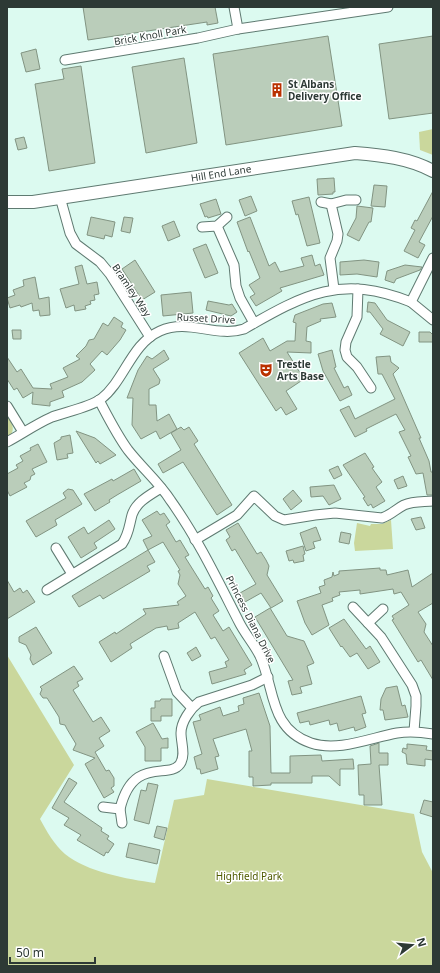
<svg xmlns="http://www.w3.org/2000/svg" width="440" height="973" font-family="'Noto Sans',sans-serif">
<style>
.green{fill:#cad79c}
.building{fill:#bacdba;stroke:#829482}
.lines{fill:none;stroke-linecap:round;stroke-linejoin:round}
.minor-casing{stroke:#5f7a71;stroke-width:11}
.tertiary-casing{stroke:#5f7a71;stroke-width:14}
.minor{stroke:#fff;stroke-width:9}
.tertiary{stroke:#fff;stroke-width:12}
.labels{text-anchor:middle;stroke-width:3;stroke-linejoin:round;paint-order:stroke}
.street-label{font-size:10px;fill:#2d3935;stroke:#fff}
.poi-label{font-size:10px;font-weight:bold;fill:#2d3935;stroke:#fff;text-anchor:start}
.park-label{font-size:10px;fill:#4f5b00;stroke:#fff}
</style>
<rect width="100%" height="100%" fill="#dcfaf0"/>
<g class="green">
<polygon points="433,129 433,155 420,150 419,132"/>
<path d="M7,415C12,423 17,431 7,438Z"/>
<polygon points="391,520 393,549 355,551 354,543 357,523 370,526 371,524 382,524"/>
<path d="M7,655L74,765L40,819C47,832 54,844 65,854C87,872 127,879 155,883L174,800L204,795L207,779L414,814L422,852L433,873V966H7Z"/>
</g>
<g class="building">
<polygon points="83,7 215,7 218,23 207,25 207,22 88,40"/>
<polygon points="328,36 342,126 226,145 213,54"/>
<polygon points="433,36 433,113 389,119 379,44"/>
<polygon points="36,49 40,69 26,72 21,53"/>
<polygon points="184,58 197,143 146,153 132,67"/>
<polygon points="81,66 95,163 49,171 35,84 64,79 62,69"/>
<polygon points="24,137 27,148 18,150 15,139"/>
<polygon points="334,178 335,192 333,192 333,194 318,195 317,179"/>
<polygon points="374,185 387,186 385,207 371,206"/>
<polygon points="433,191 433,216 419,242 425,245 418,258 404,251 415,230 411,228 415,220 417,221"/>
<polygon points="251,196 257,211 245,216 239,200"/>
<polygon points="309,197 320,243 307,246 298,214 296,215 292,201"/>
<polygon points="216,199 221,214 208,218 207,216 205,217 200,204"/>
<polygon points="357,206 373,208 371,222 369,222 359,241 347,235 356,218"/>
<polygon points="91,217 115,222 112,237 105,235 104,239 87,235"/>
<polygon points="124,217 133,218 130,233 121,231"/>
<polygon points="250,217 269,266 275,262 280,272 304,266 301,258 312,255 315,266 320,264 324,275 280,288 282,291 256,306 250,297 255,294 249,285 260,278 249,251 248,252 237,222"/>
<polygon points="174,221 180,236 168,241 162,226"/>
<polygon points="206,244 218,273 205,278 193,249"/>
<polygon points="135,260 155,292 142,300 122,269"/>
<polygon points="364,260 379,262 377,277 357,274 340,275 340,262"/>
<polygon points="82,265 87,284 97,282 99,294 94,295 95,300 90,301 91,304 85,306 86,309 75,311 74,305 66,308 60,289 79,284 75,267"/>
<polygon points="405,265 422,267 420,270 396,279 394,283 385,280 387,271"/>
<polygon points="35,277 39,299 49,297 50,315 40,316 39,310 33,311 32,303 21,307 20,305 10,308 7,298 15,295 13,290 24,286 23,280"/>
<polygon points="191,292 193,313 163,316 161,295"/>
<polygon points="208,301 229,305 232,304 237,312 231,316 206,310"/>
<polygon points="368,302 375,303 387,320 410,332 403,346 380,334 383,329 370,312 367,312"/>
<polygon points="332,303 336,317 320,319 321,321 307,327 306,341 311,342 311,353 287,352 304,379 286,391 297,409 286,415 281,407 276,411 239,353 263,338 270,351 287,341 295,341 296,323 293,322 295,315 323,304"/>
<polygon points="114,317 123,323 121,327 126,330 120,340 107,355 102,351 90,364 95,370 82,382 62,391 64,397 50,402 50,406 32,404 33,392 23,398 17,388 14,390 7,379 7,357 17,372 21,369 33,388 52,389 50,384 68,377 63,368 80,359 76,356 86,346 89,340 94,339 103,323 108,326"/>
<polygon points="12,330 21,330 21,339 13,339"/>
<polygon points="419,332 430,332 433,335 433,342 419,342"/>
<polygon points="164,350 169,359 153,369 160,380 159,384 149,389 149,405 156,405 157,421 169,414 177,429 160,439 156,431 141,439 132,425 133,398 127,398 138,370 147,356 152,359"/>
<polygon points="332,350 336,367 334,368 344,388 348,386 352,395 340,401 323,371 318,354"/>
<polygon points="390,356 391,362 399,368 393,374 421,438 419,438 429,461 431,472 433,472 433,495 427,495 423,473 416,474 408,457 411,456 399,432 405,430 396,414 366,429 367,431 355,437 340,410 349,406 355,419 395,399 382,374 378,374 376,357"/>
<polygon points="181,427 184,430 189,427 198,441 194,444 232,505 217,515 183,462 163,473 158,464 181,450 171,433"/>
<polygon points="76,431 95,438 116,455 100,464 98,461 96,463"/>
<polygon points="70,435 73,453 67,454 68,458 57,460 54,443 61,439 61,437"/>
<polygon points="38,444 47,462 32,469 35,474 31,476 30,480 24,483 27,487 10,496 7,490 7,474 18,468 16,465 23,461 20,456 31,450 30,448"/>
<polygon points="365,453 374,467 372,468 382,482 376,487 385,501 373,508 371,504 368,506 363,498 365,497 343,465"/>
<polygon points="338,466 342,475 334,479 329,470"/>
<polygon points="134,469 141,481 117,495 109,500 110,502 95,511 84,494 112,479 113,481"/>
<polygon points="403,476 407,486 398,489 394,480"/>
<polygon points="334,485 341,499 329,505 323,496 311,497 310,487"/>
<polygon points="68,489 73,490 82,504 55,520 57,525 36,537 26,521 66,498 63,493"/>
<polygon points="293,490 302,501 291,510 283,499"/>
<polygon points="157,511 160,515 164,513 170,522 166,525 176,542 180,540 189,555 185,557 205,589 208,587 213,596 211,598 219,611 213,615 223,631 229,627 252,665 244,670 246,674 212,684 209,672 227,667 225,662 229,660 215,637 211,639 195,612 178,623 179,628 168,630 167,626 156,628 130,644 132,648 111,662 99,642 115,632 116,634 146,614 143,609 179,605 177,602 186,596 178,584 180,575 178,571 180,570 163,542 148,550 143,540 152,536 142,520"/>
<polygon points="421,517 425,528 416,530 411,519"/>
<polygon points="109,520 115,529 94,543 97,548 81,558 68,537 84,527 88,534"/>
<polygon points="238,523 257,554 261,552 266,560 269,566 267,575 283,601 271,608 261,593 245,602 240,593 256,584 235,549 232,551 226,540 230,537 226,530"/>
<polygon points="316,527 321,540 313,542 315,548 306,551 300,533"/>
<polygon points="341,532 351,534 349,544 339,542"/>
<polygon points="303,546 305,554 303,555 304,561 294,563 293,560 289,561 286,551"/>
<polygon points="148,550 155,562 147,566 150,571 103,599 100,595 79,607 72,596"/>
<polygon points="380,568 380,570 386,570 387,575 408,570 412,587 433,573 433,603 418,612 426,624 424,632 433,646 433,680 421,660 418,662 392,620 394,619 392,616 409,605 401,592 394,594 393,589 360,594 360,590 339,592 340,595 332,598 333,601 322,605 329,625 312,635 305,623 297,601 321,593 319,587 325,585 324,580 332,577 333,572 334,576 339,574 339,571"/>
<polygon points="7,580 14,592 20,588 23,593 27,590 35,602 7,619"/>
<polygon points="270,608 287,636 304,641 314,663 307,666 312,684 300,687 302,693 292,695 288,681 293,680 255,617"/>
<polygon points="344,619 366,649 370,646 380,662 368,669 357,653 350,657 342,646 341,647 329,628"/>
<polygon points="36,627 52,653 33,665 30,659 31,655 26,645 19,642 19,637"/>
<polygon points="196,647 201,656 192,661 187,653"/>
<polygon points="74,666 83,679 77,682 79,686 73,690 93,722 101,717 110,731 99,738 104,746 95,752 106,771 109,770 114,778 114,786 111,788 114,792 104,798 85,764 95,758 73,750 76,744 67,729 65,725 60,724 59,717 47,698 43,698 40,694 42,689 40,687"/>
<polygon points="397,686 402,706 405,705 408,717 385,720 383,710 380,710 381,699 386,688"/>
<polygon points="259,693 270,726 271,773 290,773 290,756 321,755 322,761 353,759 354,769 340,769 340,786 329,776 312,776 312,783 271,783 271,785 253,786 253,777 249,777 249,751 252,751 246,729 213,739 219,756 215,757 218,769 201,774 200,769 197,769 194,757 202,754 193,722 201,720 199,715 220,707 223,716 239,711 238,706 244,704 243,698"/>
<polygon points="361,696 366,713 362,714 366,727 355,731 354,727 339,731 337,723 330,725 329,720 310,725 309,721 300,723 297,713"/>
<polygon points="161,699 172,699 172,716 161,716 161,721 151,721 151,708 155,708 155,701 160,701"/>
<polygon points="153,723 162,739 168,738 168,748 161,748 161,761 145,761 145,747 136,732"/>
<polygon points="379,743 379,753 388,753 388,765 379,765 382,805 364,805 364,795 359,795 358,765 371,764 370,746"/>
<polygon points="407,744 427,746 426,750 433,751 433,760 425,759 425,766 407,764 406,754 402,752 403,748 407,749"/>
<polygon points="69,778 77,783 64,802 102,828 101,831 109,836 107,839 114,844 108,853 106,852 104,856 77,840 81,835 64,825 69,818 52,808"/>
<polygon points="148,783 158,785 149,824 134,820 141,790 146,791"/>
<polygon points="424,800 433,802 433,817 420,813"/>
<polygon points="157,826 167,828 164,840 154,837"/>
<polygon points="129,843 160,850 157,864 126,857"/>
</g>
<g class="lines">
<defs>
<g id="minor">
<polyline points="234,7 238,29"/>
<polyline points="65,60 198,38 238,29 388,7"/>
<polyline points="60,197 70,233 76,244 100,262 110,274 150,337"/>
<polyline points="321,202 331,204"/>
<polyline points="217,226 234,265 236,286 240,298 254,323"/>
<polyline points="202,227 217,226 227,217"/>
<polyline points="334,289 330,258 337,241 338,234 331,204 346,200 356,200"/>
<polyline points="358,289 357,317 346,342 345,350 347,357 357,367 371,388"/>
<polyline points="411,302 433,320"/>
<path d="M99,400C108,417 117,435 128,450C142,468 159,482 171,501C198,539 218,581 239,622C245,634 254,644 260,656C275,688 269,729 311,743C338,752 370,738 397,733C409,731 421,732 433,734"/>
<polyline points="7,406 23,432"/>
<path d="M7,442C22,434 36,424 52,417C66,412 90,407 101,399C125,380 131,344 160,331C188,318 216,338 244,329C305,294 341,274 411,302L433,258"/>
<path d="M195,540L237,515L254,496L275,516L284,520L315,515L335,513L382,518C391,515 396,509 404,505C413,501 423,502 433,501"/>
<polyline points="56,548 72,574"/>
<path d="M47,590L122,544C129,534 129,526 132,515C136,502 150,495 161,488"/>
<polyline points="353,607 381,637 412,685 416,696 416,706 414,731"/>
<polyline points="368,623 383,609"/>
<polyline points="164,656 177,692 192,708"/>
<path d="M103,807L120,809C133,755 169,780 180,764C186,755 181,743 181,733C181,722 190,709 199,702L252,685L268,677"/>
<polyline points="120,809 122,823"/>
</g>
<path id="tertiary" d="M7,202H33L355,153C381,155 409,158 433,171"/>
</defs>
<use href="#minor" class="minor-casing"/>
<use href="#tertiary" class="tertiary-casing"/>
<use href="#minor" class="minor"/>
<use href="#tertiary" class="tertiary"/>
</g>
<defs>
<symbol id="building-bare" viewBox="-9 -9 18 18"><path d="M-4-6H4V6H1V3H-1V6H-4ZM-2.5-4.3h1.7v1.8h-1.7ZM.8-4.3h1.7v1.8H.8ZM-2.5-1h1.7V.8h-1.7ZM.8-1h1.7V.8H.8Z" fill="#ba3101" stroke="#fff" stroke-width="2.5" paint-order="stroke"/></symbol>
<symbol id="theatre-bare" viewBox="-9 -9 18 18"><path d="M-5-5.5Q0-4 5-5.5V0Q5 5 0 6Q-5 5-5 0ZM-3.3-2.5H-1v1.5H-3.3ZM1-2.5H3.3v1.5H1ZM-2.8 1Q0 5.5 2.8 1Z" fill="#ba3101" stroke="#fff" stroke-width="2.5" paint-order="stroke"/></symbol>
</defs>
<g fill-rule="evenodd">
<use href="#building-bare" x="267" y="80" width="20" height="20"/>
<use href="#theatre-bare" x="256" y="360" width="20" height="20"/>
</g>
<g class="labels">
<g class="street-label">
<text transform="translate(150 35) rotate(-10)" y="4">Brick Knoll Park</text>
<text transform="translate(221 173) rotate(-9)" y="4">Hill End Lane</text>
<text transform="translate(132 290) rotate(56)" y="4">Bramley Way</text>
<text transform="translate(206 318) rotate(3)" y="4">Russet Drive</text>
<text transform="translate(251 619) rotate(63)" y="4">Princess Diana Drive</text>
</g>
<g class="poi-label">
<text x="288" y="88">St Albans<tspan x="288" dy="12">Delivery Office</tspan></text>
<text x="277" y="368">Trestle<tspan x="277" dy="12">Arts Base</tspan></text>
</g>
<g class="park-label">
<text x="249" y="880">Highfield Park</text>
</g>
</g>
<rect width="440" height="973" fill="none" stroke="#2d3935" stroke-width="16"/>
<g transform="translate(412 945) rotate(74)" stroke="#ffffff" stroke-width="3" paint-order="stroke">
<path d="M0-3L7 15L0 10L-7 15Z" fill="#2d3935"/>
<text y="-6" font-size="11" font-weight="bold" text-anchor="middle" fill="#2d3935">N</text>
</g>
<path d="M10 957v6h85v-6" fill="none" stroke="#2d3935" stroke-width="2"/>
<text x="16" y="957" font-size="12" fill="#2d3935" stroke="#ffffff" stroke-width="3" paint-order="stroke">50 m</text>
</svg>
